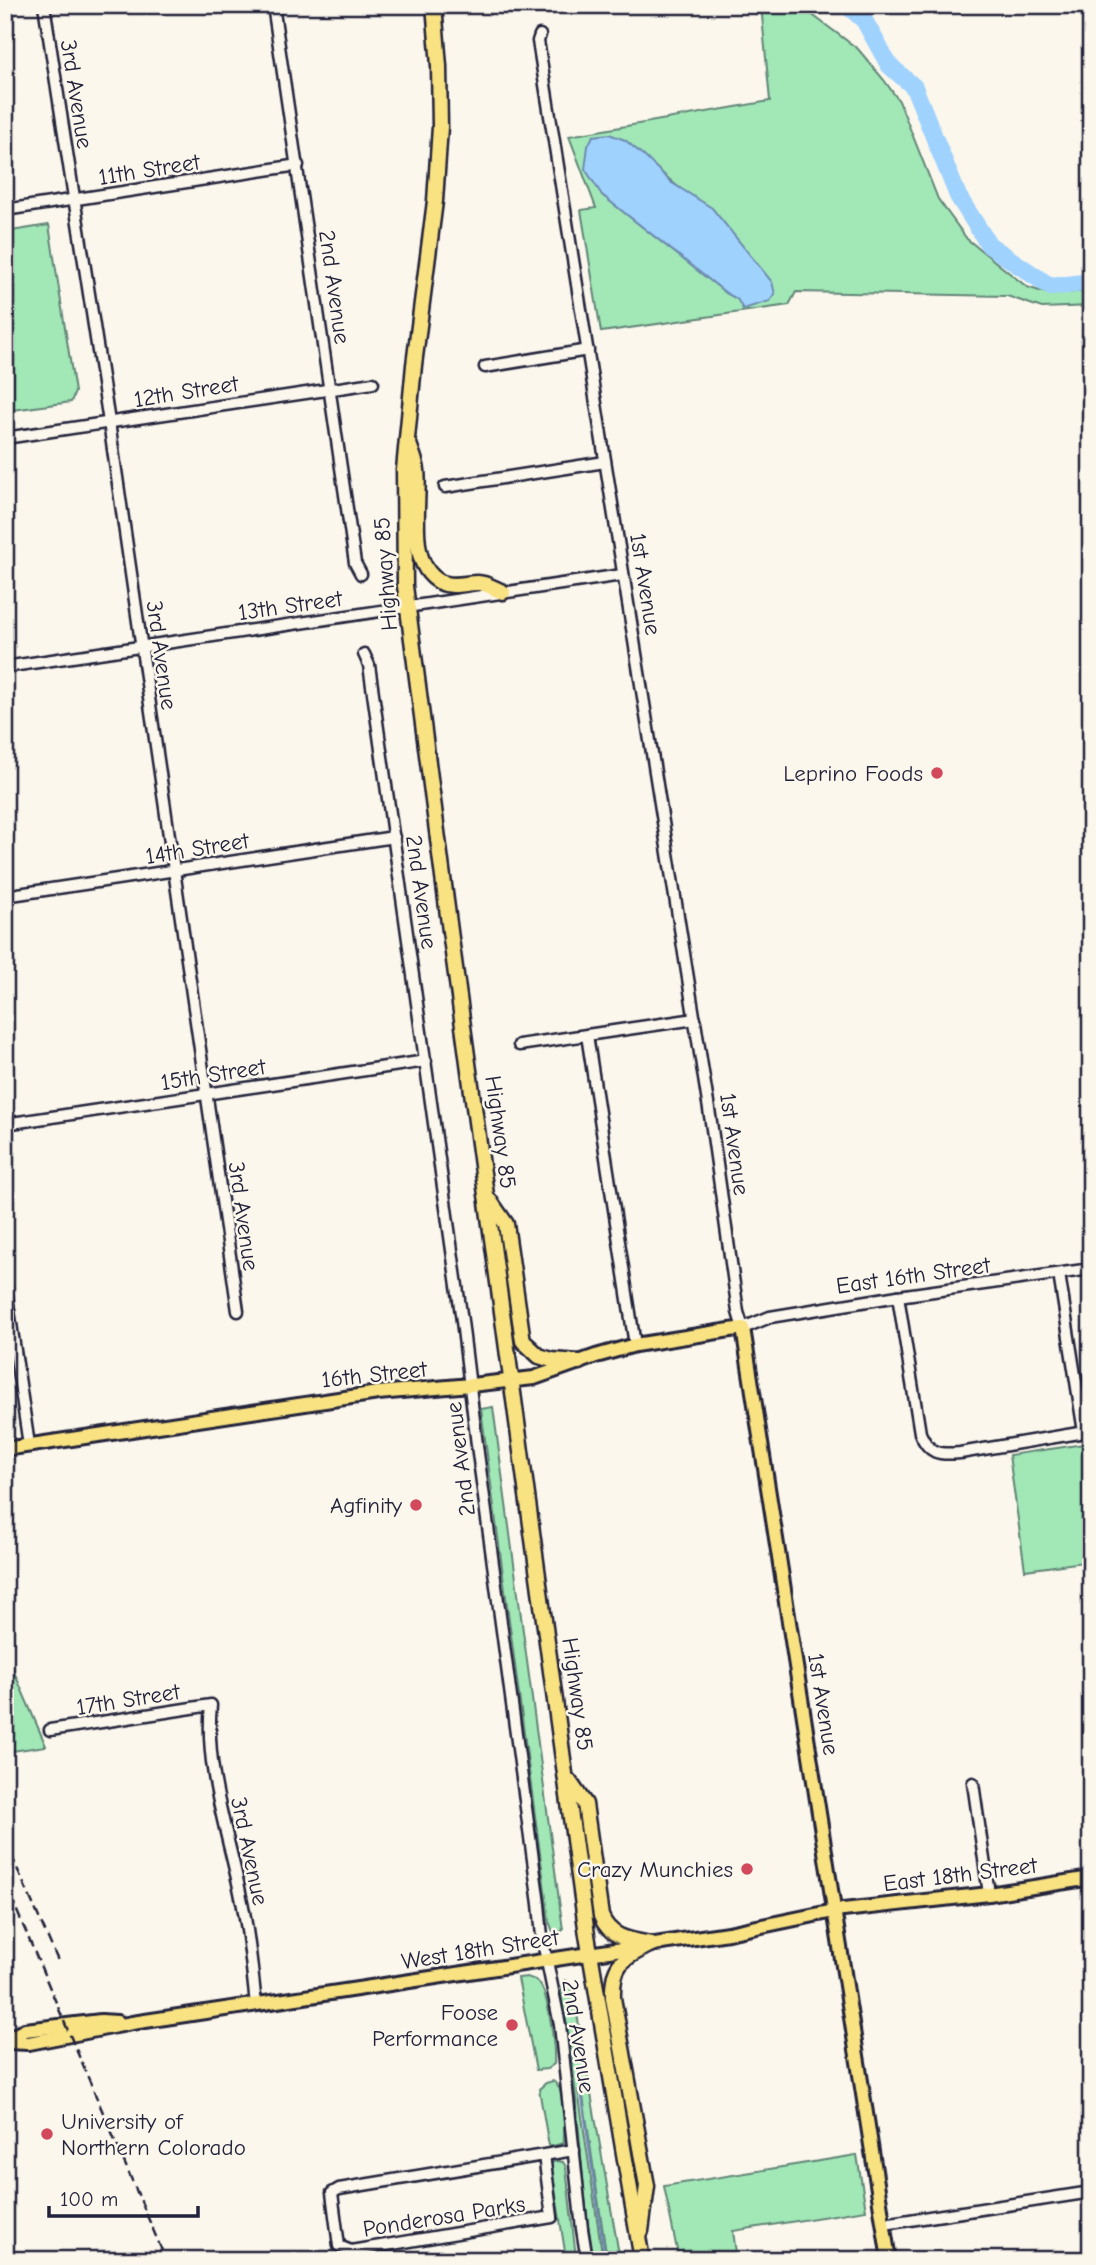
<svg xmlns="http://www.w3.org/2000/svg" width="1096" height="2265" font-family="'Comic Neue',sans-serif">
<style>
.green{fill:#a1e8b6;stroke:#628578;stroke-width:2;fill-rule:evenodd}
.water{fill:#a0d2fe;stroke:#6e8cb0;stroke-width:2}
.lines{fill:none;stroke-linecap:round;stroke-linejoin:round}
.stream{stroke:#6e8cb0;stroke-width:2.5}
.river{stroke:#a0d2fe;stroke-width:18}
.minor-casing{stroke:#22223b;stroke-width:15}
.major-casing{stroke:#22223b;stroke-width:18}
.highway-casing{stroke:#22223b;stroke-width:19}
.minor{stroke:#fbf7ec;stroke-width:10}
.major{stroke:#f8e281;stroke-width:12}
.highway{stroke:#f8e281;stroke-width:14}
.rail{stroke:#22223b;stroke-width:2.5;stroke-dasharray:10 5;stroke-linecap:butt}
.poi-dot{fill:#d1495b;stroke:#fbf7ec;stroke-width:2.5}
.labels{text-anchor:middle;stroke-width:5;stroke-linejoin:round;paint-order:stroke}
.street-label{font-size:23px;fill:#22223b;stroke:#fbf7ec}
.poi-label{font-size:23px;fill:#22223b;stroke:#fbf7ec;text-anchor:end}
</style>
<rect width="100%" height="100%" fill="#fbf7ec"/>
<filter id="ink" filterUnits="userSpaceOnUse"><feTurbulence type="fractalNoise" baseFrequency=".0143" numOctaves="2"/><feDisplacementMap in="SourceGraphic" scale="14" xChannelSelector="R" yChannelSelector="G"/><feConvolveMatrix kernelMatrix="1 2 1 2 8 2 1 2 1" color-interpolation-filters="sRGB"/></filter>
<g filter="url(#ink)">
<g class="green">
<path d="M761,5H799L858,49L884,80L899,101L938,199L967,239L1027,287L1049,294L1091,291V306L1042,308L1007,296L796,292L789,305L601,332L581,210L596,208L569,136L770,101ZM624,140L684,192L737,299L726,293L602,195Z"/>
<polygon points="49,225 75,392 71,402 5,411 5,232"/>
<polygon points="493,1407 563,1930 559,1933 553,1932 549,1921 481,1409"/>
<polygon points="1091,1443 1091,1561 1025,1570 1009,1455"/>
<polygon points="5,1651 46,1746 5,1752"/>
<path d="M527,1977C530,1978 534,1979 537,1981C549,1990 555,2048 554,2064L547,2069L536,2070L518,1978Z"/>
<path d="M565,1980L569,1982L573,1991L620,2260H607L582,2089L578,2090L603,2260H594C580,2186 580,2112 569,2038C567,2022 556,1993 565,1980Z"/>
<path d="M553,2081C569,2092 563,2125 564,2143L549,2147L539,2089L546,2083Z"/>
<polygon points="857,2155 866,2210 733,2231 737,2260 679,2260 664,2186"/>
<polygon points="556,2161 563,2162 566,2167 576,2258 566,2258 551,2163"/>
</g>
<polygon class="water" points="609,134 625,140 644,156 672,183 712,208 772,282 775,294 770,301 743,309 737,299 726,293 602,195 585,169 588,146 593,136"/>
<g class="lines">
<polyline class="stream" points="582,2096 605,2260"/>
<polyline class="river" points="847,5 864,20 889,65 914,87 958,196 989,245 1051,287 1091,282"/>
<defs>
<g id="minor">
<polyline points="44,5 109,422 238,1311"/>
<polyline points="273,5 355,563 361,574"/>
<polyline points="540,35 538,41 711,1122 738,1312 743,1328 770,1317 898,1296 1091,1269"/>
<polyline points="5,210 298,165"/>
<polyline points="485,367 588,350"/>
<polyline points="5,438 373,383"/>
<polyline points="445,487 605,462"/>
<polyline points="364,654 369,665 462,1321 478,1453 539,1904 542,1937 560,2025 582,2229 587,2260"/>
<polyline points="5,667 622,575"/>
<polyline points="5,896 394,837"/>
<polyline points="587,1035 635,1345"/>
<polyline points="519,1045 695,1019"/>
<polyline points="5,1124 426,1061"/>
<polyline points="1059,1274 1084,1432"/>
<polyline points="5,1283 29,1445"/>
<path d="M898,1296L920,1433C929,1454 938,1455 960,1453L1091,1431"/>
<path d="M50,1730L211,1705C204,1768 229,1836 241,1897C249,1932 252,1969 256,2005"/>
<polyline points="973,1783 989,1894"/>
<polyline points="544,2155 552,2217 351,2251 339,2246 332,2193 339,2189 574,2150"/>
<polyline points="884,2224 1091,2192"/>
</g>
<g id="major">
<polyline points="5,1449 378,1393 471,1385 534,1378 596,1356 635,1345 743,1328 889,2260"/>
<polyline points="6,2040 25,2030 101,2021 117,2022"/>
<polyline points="5,2042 29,2043 132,2023 728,1933 834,1911 989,1894 1091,1878"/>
</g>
<g id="highway">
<polyline points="434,5 439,66 440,127 435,201 414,365 404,470 405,586 450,931 587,1935 642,2260"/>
<path d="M409,444C412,453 416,462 417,470C421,503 405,563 440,582C452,588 465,583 478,583C486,583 495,589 503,592"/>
<polyline points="490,1201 506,1224 523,1341 539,1356 552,1360 579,1362"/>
<path d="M569,1781L585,1804L601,1916C610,1938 629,1940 651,1944"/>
<path d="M641,2231L647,2186L613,1998C612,1963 621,1960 651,1944"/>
</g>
</defs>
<use href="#minor" class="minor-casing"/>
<use href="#major" class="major-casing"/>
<use href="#highway" class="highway-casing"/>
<use href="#minor" class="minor"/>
<use href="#major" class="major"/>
<use href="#highway" class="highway"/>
<g class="rail">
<polyline points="5,1841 59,1963"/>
<polyline points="5,1883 166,2260"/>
</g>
</g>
</g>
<g class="poi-dot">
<circle cx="937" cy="773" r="7"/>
<circle cx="416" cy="1505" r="7"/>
<circle cx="747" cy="1869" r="7"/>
<circle cx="512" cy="2025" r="7"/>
<circle cx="47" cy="2134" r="7"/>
</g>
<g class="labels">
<g class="street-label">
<text transform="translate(77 94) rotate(81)" y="8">3rd Avenue</text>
<text transform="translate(149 169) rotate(-9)" y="8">11th Street</text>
<text transform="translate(335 287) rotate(82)" y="8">2nd Avenue</text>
<text transform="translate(186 391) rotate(-9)" y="8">12th Street</text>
<text transform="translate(385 574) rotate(-94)" y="8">Highway 85</text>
<text transform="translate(646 584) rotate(81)" y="8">1st Avenue</text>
<text transform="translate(290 605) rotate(-8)" y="8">13th Street</text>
<text transform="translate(162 655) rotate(82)" y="8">3rd Avenue</text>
<text transform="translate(197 848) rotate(-9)" y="8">14th Street</text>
<text transform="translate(422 892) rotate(82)" y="8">2nd Avenue</text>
<text transform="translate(213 1074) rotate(-9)" y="8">15th Street</text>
<text transform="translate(501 1132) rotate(82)" y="8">Highway 85</text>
<text transform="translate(735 1144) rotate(82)" y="8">1st Avenue</text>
<text transform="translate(244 1216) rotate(82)" y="8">3rd Avenue</text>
<text transform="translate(913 1275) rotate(-8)" y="8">East 16th Street</text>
<text transform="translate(374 1374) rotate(-6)" y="8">16th Street</text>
<text transform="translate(460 1459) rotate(-97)" y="8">2nd Avenue</text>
<text transform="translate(578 1694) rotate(82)" y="8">Highway 85</text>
<text transform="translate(128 1699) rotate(-9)" y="8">17th Street</text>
<text transform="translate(824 1704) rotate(81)" y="8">1st Avenue</text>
<text transform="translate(250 1851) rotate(78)" y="8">3rd Avenue</text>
<text transform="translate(960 1874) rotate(-7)" y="8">East 18th Street</text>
<text transform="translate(480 1949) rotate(-9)" y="8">West 18th Street</text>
<text transform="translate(579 2036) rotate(81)" y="8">2nd Avenue</text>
<text transform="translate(444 2216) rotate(-9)" y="8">Ponderosa Parks</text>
</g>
<g class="poi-label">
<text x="923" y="781">Leprino Foods</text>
<text x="402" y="1513">Agfinity</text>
<text x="733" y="1877">Crazy Munchies</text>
<text x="498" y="2020">Foose<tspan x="498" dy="26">Performance</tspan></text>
<text x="61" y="2129" text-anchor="start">University of<tspan x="61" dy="26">Northern Colorado</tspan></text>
</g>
</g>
<rect width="1096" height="2265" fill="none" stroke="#fbf7ec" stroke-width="28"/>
<rect x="14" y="14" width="1068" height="2237" fill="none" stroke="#22223b" stroke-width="2.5" filter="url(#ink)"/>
<path d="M49 2206v10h149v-10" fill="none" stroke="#22223b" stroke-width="3.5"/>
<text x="60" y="2206" font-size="21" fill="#22223b" stroke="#fbf7ec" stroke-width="5" paint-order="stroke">100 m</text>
</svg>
